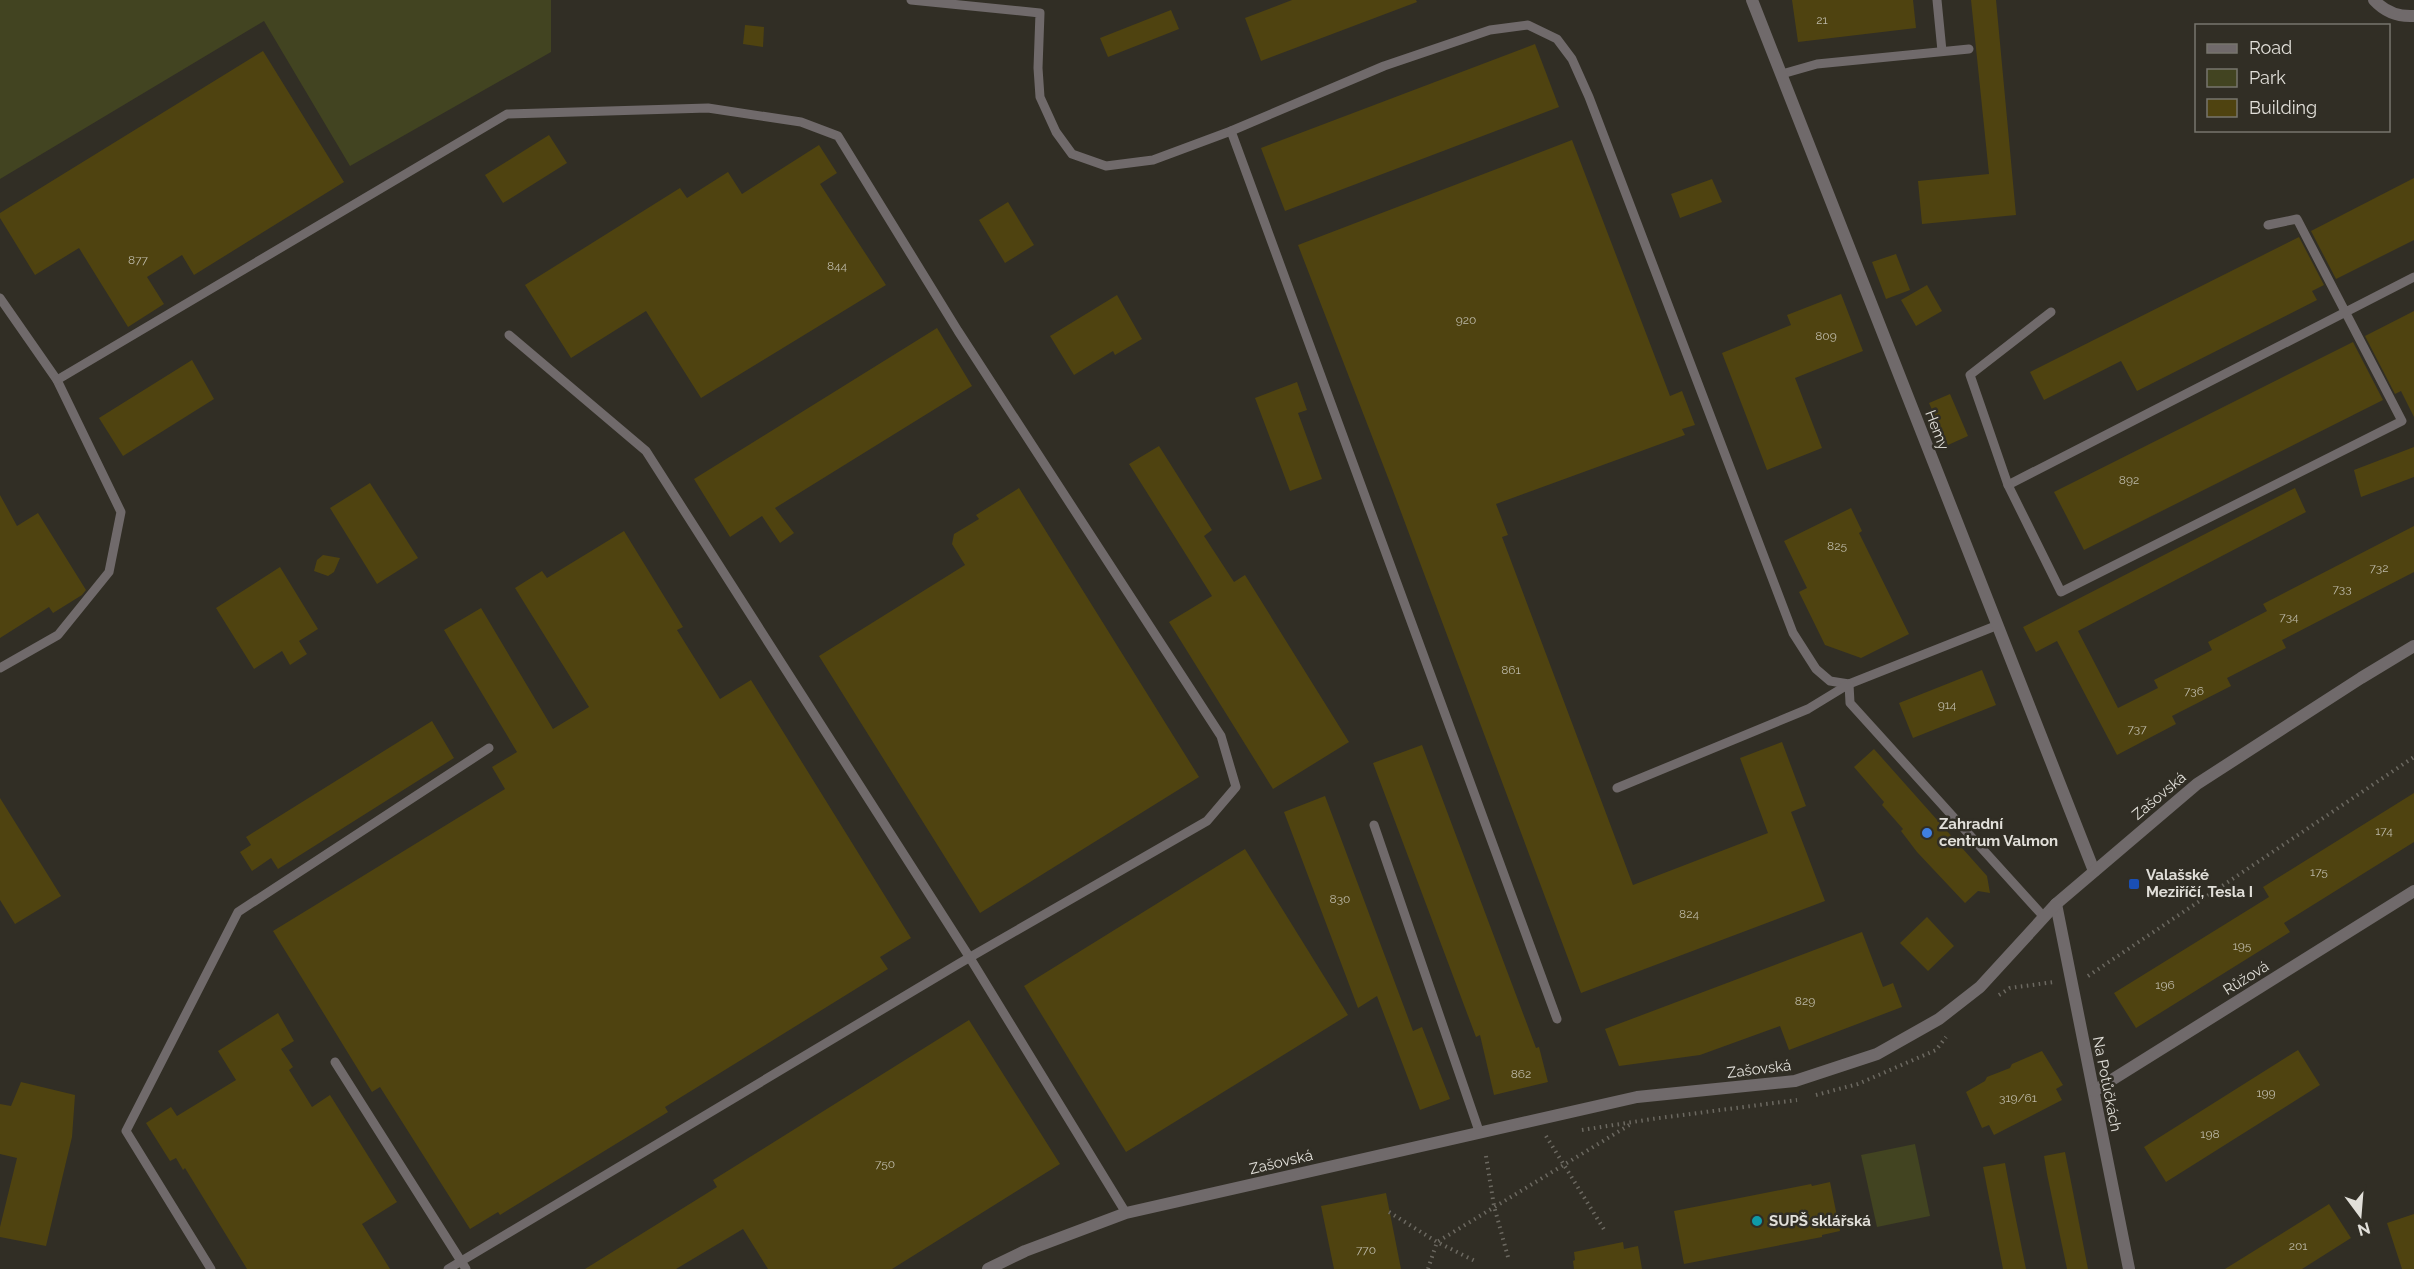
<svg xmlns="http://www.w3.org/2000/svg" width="2414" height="1269" font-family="Raleway,sans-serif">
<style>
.green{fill:#424421}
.building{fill:#4f4310}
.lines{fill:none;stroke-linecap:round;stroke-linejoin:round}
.path{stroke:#6c6961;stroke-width:4;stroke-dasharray:1.5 4.5;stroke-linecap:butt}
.lane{stroke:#706a6b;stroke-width:9}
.street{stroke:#706a6b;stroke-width:12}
.shop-dot{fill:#3f7fe0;stroke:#312e25;stroke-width:2}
.transit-dot{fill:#1a4fb4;stroke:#312e25;stroke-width:2}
.culture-dot{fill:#0f9aa8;stroke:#312e25;stroke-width:2}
.labels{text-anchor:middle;stroke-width:5;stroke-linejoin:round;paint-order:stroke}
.number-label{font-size:12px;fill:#bcb8a7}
.street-label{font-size:15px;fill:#e1dfd9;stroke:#312e25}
.poi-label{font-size:15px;font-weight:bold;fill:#e1dfd9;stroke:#312e25;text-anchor:start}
</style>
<rect width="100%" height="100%" fill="#312e25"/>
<g class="green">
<polygon points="0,0 551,0 551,52 350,166 264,21 0,179"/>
<polygon points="1915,1144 1930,1216 1877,1227 1861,1155"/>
</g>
<g class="building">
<polygon points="1292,0 1416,0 1417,2 1261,61 1245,18"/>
<polygon points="1792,0 1913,0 1916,28 1798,42"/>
<polygon points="1971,0 1996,0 2016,215 1922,224 1918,181 1989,174"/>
<polygon points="1171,10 1179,29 1108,57 1100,38"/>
<polygon points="745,25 764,27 763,47 743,44"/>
<polygon points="1535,44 1559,107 1285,211 1261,148"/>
<polygon points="263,51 344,182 194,275 182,255 147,277 164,304 128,327 79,248 35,275 0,218 0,213"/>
<polygon points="549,135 567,163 503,203 485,175"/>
<polygon points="1572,140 1670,396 1682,391 1695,425 1682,429 1685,435 1496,504 1508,535 1502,537 1633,885 1768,833 1740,758 1782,742 1806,806 1791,812 1825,901 1581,993 1392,488 1298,245"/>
<polygon points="819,145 837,173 820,184 886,285 701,398 646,311 571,358 525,285 680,188 687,198 728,172 742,194"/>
<polygon points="2414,178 2414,240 2336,279 2311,231"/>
<polygon points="1712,179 1722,202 1680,218 1671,194"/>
<polygon points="1008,202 1034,245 1005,263 979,220"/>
<polygon points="2299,237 2324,285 2312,291 2317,300 2137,391 2121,361 2044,400 2030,372"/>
<polygon points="1896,254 1910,290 1886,299 1872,262"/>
<polygon points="1927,285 1942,311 1916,326 1901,300"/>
<polygon points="1841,294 1863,351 1795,378 1822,448 1767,470 1722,353 1791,325 1787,315"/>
<polygon points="1117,295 1142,339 1115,355 1113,351 1074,375 1050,336"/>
<polygon points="2414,311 2414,417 2401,391 2395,394 2365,336"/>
<polygon points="937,328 972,386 775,508 794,533 780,543 762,516 730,537 694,479"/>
<polygon points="2353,342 2383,400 2084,550 2054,492"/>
<polygon points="192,360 214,399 123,456 99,418"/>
<polygon points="1297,382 1307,410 1298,413 1322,479 1290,491 1255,398"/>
<polygon points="1950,394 1968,436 1948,445 1929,403"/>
<polygon points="1159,446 1212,530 1204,536 1234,582 1245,575 1349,742 1273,789 1169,622 1212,596 1129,464"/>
<polygon points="2414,447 2414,477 2361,497 2354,470"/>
<polygon points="370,483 418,558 377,584 330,508"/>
<polygon points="1019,488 1199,777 980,913 819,656 965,565 952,544 954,534 979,519 976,515"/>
<polygon points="2295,488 2306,512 2078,631 2118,708 2158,688 2154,680 2212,650 2208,642 2267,611 2263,604 2414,526 2414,572 2282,640 2286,648 2227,678 2231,686 2172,716 2176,724 2117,755 2057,641 2036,652 2023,627"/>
<polygon points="0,495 17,526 38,513 86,590 82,595 53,613 49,607 0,638"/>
<polygon points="1851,508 1862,531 1859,533 1909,634 1861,658 1825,645 1799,592 1807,588 1784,541"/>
<polygon points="624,531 683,627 677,630 720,699 751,680 911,938 880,957 888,969 665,1107 668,1112 500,1215 498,1212 470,1229 380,1087 372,1092 273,931 505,789 492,767 517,752 444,630 481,608 553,729 589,707 515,588 542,571 547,578"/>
<polygon points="323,555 340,558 334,572 328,576 314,571 317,560"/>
<polygon points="280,567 318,629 299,641 307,654 290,665 282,651 254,669 216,608"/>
<polygon points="1982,670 1996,705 1913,738 1899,703"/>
<polygon points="432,721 454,758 278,869 271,858 252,871 240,852 251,845 246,837"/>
<polygon points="1422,745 1536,1048 1539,1047 1548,1082 1494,1095 1480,1035 1476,1037 1373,763"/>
<polygon points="1874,749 1987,876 1990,893 1978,891 1965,903 1917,852 1901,831 1903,829 1882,805 1884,802 1854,767"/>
<polygon points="2414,793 2414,842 2284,923 2290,932 2136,1028 2114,993 2269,897 2263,887"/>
<polygon points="1325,796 1413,1031 1422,1027 1450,1099 1420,1110 1377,996 1358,1008 1284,812"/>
<polygon points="0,798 61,896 15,924 0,900"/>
<polygon points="1245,849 1348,1015 1126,1152 1024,986"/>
<polygon points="1927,917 1954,946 1928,971 1900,943"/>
<polygon points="1862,932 1883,987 1893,983 1902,1007 1789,1050 1780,1026 1700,1055 1619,1066 1605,1029"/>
<polygon points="278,1013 294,1041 281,1049 293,1067 289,1070 312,1107 330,1095 397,1202 362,1224 390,1269 247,1269 185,1168 183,1170 176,1158 170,1161 146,1123 171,1107 177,1116 236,1080 218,1051"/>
<polygon points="969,1020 1060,1164 892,1269 768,1269 743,1229 676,1269 585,1269 717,1187 713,1180"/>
<polygon points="2298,1050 2320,1085 2166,1182 2144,1147"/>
<polygon points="2042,1051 2063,1085 2056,1089 2062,1100 1994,1135 1989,1125 1982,1128 1966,1092 1985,1081 1987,1077 2010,1068 2012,1064"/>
<polygon points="21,1082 75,1095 72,1137 46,1246 0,1237 0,1227 17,1158 0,1154 0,1104 11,1106"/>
<polygon points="2065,1152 2072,1187 2088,1269 2067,1269 2047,1174 2044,1156"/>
<polygon points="2005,1163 2012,1200 2026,1269 2003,1269 1983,1167"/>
<polygon points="1830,1182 1840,1231 1822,1235 1822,1237 1684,1264 1674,1211 1811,1184 1812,1186"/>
<polygon points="1386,1193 1401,1269 1334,1269 1321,1206"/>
<polygon points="2329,1204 2351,1238 2302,1269 2225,1269"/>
<polygon points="2414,1214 2414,1269 2402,1269 2387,1223"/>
<polygon points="1623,1242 1624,1249 1638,1246 1642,1269 1574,1269 1573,1261 1575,1260 1574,1252"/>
</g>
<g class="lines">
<g class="path">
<polyline points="2088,976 2414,757"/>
<polyline points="1999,995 2010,988 2054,982"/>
<polyline points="1816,1095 1858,1084 1936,1050 1946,1037"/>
<polyline points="1582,1130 1652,1119 1797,1100"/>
<polyline points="1546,1136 1605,1231"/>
<polyline points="1486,1156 1494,1206 1508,1257"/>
<polyline points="1389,1212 1437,1242 1477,1262"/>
<polyline points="1428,1269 1437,1242 1631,1124"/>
</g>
<g class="lane">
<polyline points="911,0 1040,13 1038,68 1040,97 1056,132 1072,154 1106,166 1153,160 1231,131 1384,66 1490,30 1528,25 1557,39 1572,59 1589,97 1793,633 1816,669 1830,681 1849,684 1998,625"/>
<polyline points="1937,0 1942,51"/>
<polyline points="1782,74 1817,64 1969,49"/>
<polyline points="1231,131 1557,1019"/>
<polyline points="2268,225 2297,219 2402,421 2061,592 2008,485 2414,277"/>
<polyline points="0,298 57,380 121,512 109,572 58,635 0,668"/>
<polyline points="509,335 646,451 970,958 1126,1213"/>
<polyline points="57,380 507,114 708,108 801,122 838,136 958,331 1221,736 1236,787 1207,821 960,963 448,1269"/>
<polyline points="2008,485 1970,375 2051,312"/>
<polyline points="1617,788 1808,709 1849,684 1850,703 2044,917"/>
<polyline points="1374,825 1479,1131"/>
<polyline points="335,1062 466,1269"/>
<polyline points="211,1269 126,1131 238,912 489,748"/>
</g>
<g class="street">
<polyline points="1752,0 2094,871"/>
<path d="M2374,0C2385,12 2398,17 2414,16"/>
<polyline points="2056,904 2129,1269"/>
<polyline points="2094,1091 2414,891"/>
<polyline points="988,1269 1025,1251 1126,1213 1637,1097 1795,1081 1877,1054 1939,1019 1980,987 2056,904 2197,784 2361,678 2414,646"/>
</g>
</g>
<circle class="shop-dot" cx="1927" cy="833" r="6"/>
<rect class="transit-dot" x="2128" y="878" width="12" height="12" rx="3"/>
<circle class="culture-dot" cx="1757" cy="1221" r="6"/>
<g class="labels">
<g class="number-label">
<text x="1822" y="24">21</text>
<text x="138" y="264">877</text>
<text x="837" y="270">844</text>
<text x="1466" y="324">920</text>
<text x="1826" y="340">809</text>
<text x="2129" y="484">892</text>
<text x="1837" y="550">825</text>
<text x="2379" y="572">732</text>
<text x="2342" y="593">733</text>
<text x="2289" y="621">734</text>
<text x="1511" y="674">861</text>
<text x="2194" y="695">736</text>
<text x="1947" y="709">914</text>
<text x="2137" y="733">737</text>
<text x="2384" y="835">174</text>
<text x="2319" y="876">175</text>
<text x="1340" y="903">830</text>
<text x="1689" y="918">824</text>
<text x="2242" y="950">195</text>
<text x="2165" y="989">196</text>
<text x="1805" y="1005">829</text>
<text x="1521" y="1078">862</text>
<text x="2266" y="1097">199</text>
<text x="2018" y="1102">319/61</text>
<text x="2210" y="1138">198</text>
<text x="885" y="1168">750</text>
<text x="2298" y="1250">201</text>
<text x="1366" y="1254">770</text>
</g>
<g class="street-label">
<text transform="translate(1937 430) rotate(69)" y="5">Hemy</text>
<text transform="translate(2159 796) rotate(-40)" y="5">Zašovská</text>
<text transform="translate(2246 978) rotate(-32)" y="5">Růžová</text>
<text transform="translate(1759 1069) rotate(-7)" y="5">Zašovská</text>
<text transform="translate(2107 1084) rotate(79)" y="5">Na Potůčkách</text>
<text transform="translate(1281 1162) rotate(-13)" y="5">Zašovská</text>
</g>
<g class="poi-label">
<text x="1939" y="829">Zahradní<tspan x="1939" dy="17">centrum Valmon</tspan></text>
<text x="2146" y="880">Valašské<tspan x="2146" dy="17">Meziříčí, Tesla I</tspan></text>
<text x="1769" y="1226">SUPŠ sklářská</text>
</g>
</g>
<rect x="2195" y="24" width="195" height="108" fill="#312e25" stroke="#77756d" stroke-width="1.5"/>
<rect x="2207" y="44" width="30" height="9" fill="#706a6b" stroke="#77756d" stroke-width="1.5"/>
<text x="2249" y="54" font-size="18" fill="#e1dfd9">Road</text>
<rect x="2207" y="69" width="30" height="18" fill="#424421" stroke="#77756d" stroke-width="1.5"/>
<text x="2249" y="84" font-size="18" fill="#e1dfd9">Park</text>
<rect x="2207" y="99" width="30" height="18" fill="#4f4310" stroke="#77756d" stroke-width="1.5"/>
<text x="2249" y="114" font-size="18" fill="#e1dfd9">Building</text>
<g transform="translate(2360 1215) rotate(164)" stroke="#312e25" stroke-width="4.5" paint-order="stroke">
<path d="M0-4.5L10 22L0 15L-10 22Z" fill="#e1dfd9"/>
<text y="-9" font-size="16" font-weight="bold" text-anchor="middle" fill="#e1dfd9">N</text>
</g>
</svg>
